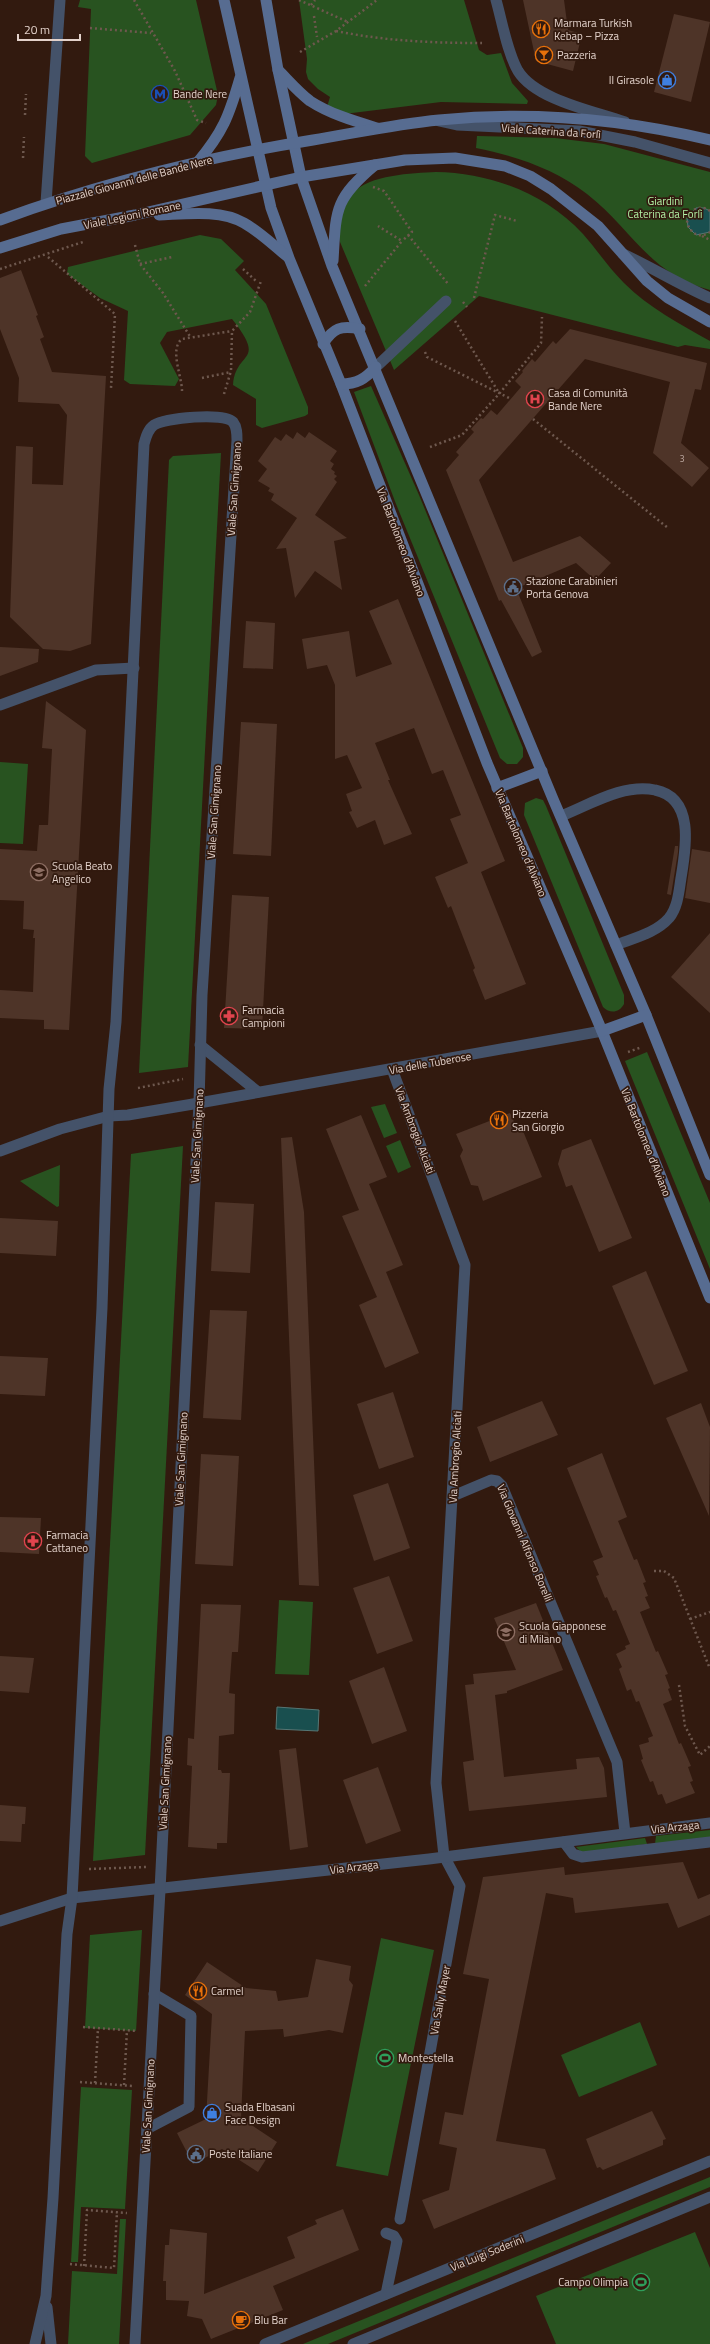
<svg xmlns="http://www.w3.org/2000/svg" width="710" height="2344" font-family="'Titillium Web',sans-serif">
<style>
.green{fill:#285320}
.water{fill:#194f4f;stroke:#567674}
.building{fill:#4e3428}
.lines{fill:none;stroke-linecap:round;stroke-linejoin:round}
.path{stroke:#6e584e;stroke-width:2.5;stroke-dasharray:2 3;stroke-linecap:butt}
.service{stroke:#445269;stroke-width:11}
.pedestrian{stroke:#445269;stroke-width:11}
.minor{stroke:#445269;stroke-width:11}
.tertiary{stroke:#445269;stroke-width:11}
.secondary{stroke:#576c91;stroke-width:11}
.labels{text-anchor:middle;stroke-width:3.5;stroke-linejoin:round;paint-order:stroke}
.number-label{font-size:9px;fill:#beaaa2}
.poi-label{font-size:11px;fill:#e3d2cb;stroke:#321a0f;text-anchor:start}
.street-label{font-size:11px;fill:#e3d2cb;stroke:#321a0f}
.park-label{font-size:11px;fill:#b2f4a6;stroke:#321a0f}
</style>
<rect width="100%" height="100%" fill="#321a0f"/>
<g class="green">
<polygon points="80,0 196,0 218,95 216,105 190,135 92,163 85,156 91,9 78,7"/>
<polygon points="299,0 464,0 479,50 487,55 501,53 512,83 528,101 527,104 441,102 344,114 327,107 330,97 318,89 308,79 306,72 307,59"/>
<path d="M477,136L555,138L604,144L710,172V290C649,274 633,230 587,194C555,169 516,156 476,148Z"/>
<path d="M436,172C490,173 545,193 583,234C597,250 609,268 624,283C649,308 680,324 710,341V349L685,345L678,347L479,296L394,370L340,242C337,229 338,221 344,209C346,204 349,197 353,193C369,175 412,173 436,172Z"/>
<path d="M200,235L221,239L244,261L235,270L266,304L308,407V414L305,416L262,428L256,425V399L233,385C235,350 268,364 232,319L167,332L160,343L179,379L175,386L130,384L124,380L128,311L100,298L67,274L68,267Z"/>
<polygon points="371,386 419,495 523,748 523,757 517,764 507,764 500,758 396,504 354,392"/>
<polygon points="221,453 188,1067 139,1073 169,460 173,456"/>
<polygon points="0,762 28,764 23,844 0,843"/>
<path d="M536,798L543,800L546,806L624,995V1004C619,1013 610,1014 603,1007L524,815L525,803Z"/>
<polygon points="647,1052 710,1203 710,1269 625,1061"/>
<polygon points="385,1104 397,1133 384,1138 371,1107"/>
<polygon points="400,1140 411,1167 398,1173 386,1146"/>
<polygon points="183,1146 145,1855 93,1861 131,1154"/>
<polygon points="60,1165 59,1206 57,1207 20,1181"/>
<polygon points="279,1600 313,1602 309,1675 275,1674"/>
<polygon points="710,1830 710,1839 655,1844 656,1836"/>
<polygon points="645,1838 647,1844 582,1853 576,1847"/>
<polygon points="142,1930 136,2031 85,2028 90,1935"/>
<polygon points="381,1938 434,1950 388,2176 336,2166"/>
<polygon points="640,2022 657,2065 579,2097 561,2055"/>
<polygon points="81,2087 132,2090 125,2209 81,2207 78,2262 71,2262"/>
<polygon points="710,2177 710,2187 328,2344 303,2344"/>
<polygon points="120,2219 126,2219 119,2344 68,2344 72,2271 117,2274"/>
<polygon points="695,2232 710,2268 710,2344 556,2344 536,2296"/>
</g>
<g class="water">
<polygon points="696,208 704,208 710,211 710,232 696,235 688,227 687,218"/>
<polygon points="277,1707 319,1710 318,1731 276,1729"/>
</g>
<g class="building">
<polygon points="523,0 564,0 568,30 582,34 573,71 536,61"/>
<polygon points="674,14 710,22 691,102 654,92"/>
<polygon points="21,270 38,315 36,316 44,337 40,339 52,372 106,376 91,644 70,651 43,649 10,617 16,446 33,447 32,484 63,485 67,415 59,404 18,402 19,378 0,329 0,278"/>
<polygon points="570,329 707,363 701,390 695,389 681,443 709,468 692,487 653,453 670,382 585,359 479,480 513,562 580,536 611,563 595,580 576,563 522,586 524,590 518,593 542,652 532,657 501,600 499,601 446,470 459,455 456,452 474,432 471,429 481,418 483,419 491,410 497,415 521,387 515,381 523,372 522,371 532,359 535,362 553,341 556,344"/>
<polygon points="297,432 305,438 309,432 337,451 330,461 334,464 331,469 335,472 334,474 337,476 334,479 337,482 315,515 347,538 334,541 342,590 315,571 295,598 286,548 276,549 297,518 271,500 274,494 268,491 270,488 258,481 267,469 258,461 275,437 281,441 286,434 293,439"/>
<polygon points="398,599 505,861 481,872 526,984 485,1000 473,970 475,968 451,906 448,908 435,877 468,863 450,819 461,815 443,770 432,774 414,728 375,743 390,780 388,780 412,834 384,845 375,820 357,828 349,812 352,811 346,794 362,788 347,755 335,759 335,685 327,665 307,669 302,639 349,631 356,677 392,664 369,611"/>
<polygon points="246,621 275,623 273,669 243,668"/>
<polygon points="0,647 39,649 38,662 0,676"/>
<polygon points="46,701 86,730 69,1030 44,1029 44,1020 0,1018 0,990 33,992 35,938 33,938 34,930 23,929 24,901 0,900 0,849 37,851 39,825 48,825 52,749 42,748"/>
<polygon points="241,722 277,724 271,856 233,854"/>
<polygon points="675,846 678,846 678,852 671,895 667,894"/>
<polygon points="692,849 710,852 710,903 685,898"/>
<polygon points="232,895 269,897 262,1029 224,1028"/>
<polygon points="710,933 710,1013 671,977"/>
<polygon points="510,1113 517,1128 523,1131 542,1177 483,1201 478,1186 471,1185 460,1156 463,1150 456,1134"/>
<polygon points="361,1115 387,1177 369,1184 403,1265 386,1272 419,1353 385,1368 359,1305 377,1297 342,1216 359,1210 326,1129"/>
<polygon points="292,1137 304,1212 319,1586 299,1585 281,1138"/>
<polygon points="591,1139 632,1238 599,1252 572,1185 566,1187 558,1164 562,1150"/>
<polygon points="215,1202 254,1204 250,1273 211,1271"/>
<polygon points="0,1218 58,1221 56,1256 0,1253"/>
<polygon points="646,1271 688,1371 654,1385 612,1286"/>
<polygon points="210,1310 247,1311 241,1420 203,1418"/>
<polygon points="0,1356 48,1358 45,1396 0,1394"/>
<polygon points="393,1392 414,1457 379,1469 357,1404"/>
<polygon points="542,1401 558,1435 490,1462 477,1427"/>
<polygon points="701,1403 710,1427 709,1516 666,1418"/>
<polygon points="602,1453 627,1517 618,1521 634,1560 637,1559 646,1582 643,1583 648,1596 645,1597 650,1608 640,1612 656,1652 658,1651 668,1674 665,1675 670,1688 668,1689 672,1700 663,1704 679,1744 681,1743 691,1766 688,1767 693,1781 690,1782 695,1793 666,1804 662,1794 658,1795 653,1781 650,1782 641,1760 643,1759 639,1745 649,1742 648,1738 653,1736 639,1701 636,1702 631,1689 627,1691 619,1669 622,1667 616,1654 626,1649 625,1646 630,1644 616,1610 613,1611 607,1597 605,1598 596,1576 599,1575 593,1561 603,1557 567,1468"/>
<polygon points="201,1454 239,1456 233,1566 195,1564"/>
<polygon points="388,1483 410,1548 374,1561 353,1495"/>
<polygon points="0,1517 41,1518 39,1554 0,1552"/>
<polygon points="389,1576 413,1641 377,1654 353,1588"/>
<polygon points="536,1603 563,1670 507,1691 507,1693 495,1695 504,1777 577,1769 576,1759 599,1757 604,1768 607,1797 469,1811 463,1762 474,1760 465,1685 474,1684 473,1674 516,1670 494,1618"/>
<polygon points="201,1604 241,1605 238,1652 232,1652 229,1693 235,1694 234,1734 219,1736 218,1770 221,1770 222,1773 230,1773 227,1843 217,1843 217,1849 188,1847 192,1766 187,1765 188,1738 194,1739"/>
<polygon points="0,1656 34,1658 29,1693 0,1691"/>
<polygon points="384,1667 407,1731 372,1744 349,1681"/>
<polygon points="296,1748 308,1847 290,1850 279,1750"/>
<polygon points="378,1767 401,1831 366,1844 343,1780"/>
<polygon points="0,1805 26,1807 25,1824 22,1824 21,1842 0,1841"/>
<polygon points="683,1862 698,1899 710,1894 710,1915 678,1928 668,1903 575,1913 573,1898 546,1893 496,2141 545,2149 556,2179 434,2229 422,2200 449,2190 457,2148 439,2144 445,2112 463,2115 489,1979 463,1974 483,1877 564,1867 565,1875"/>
<polygon points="316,1959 351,1966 349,1980 353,1985 343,2033 329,2030 284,2037 283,2029 245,2031 241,2118 277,2142 258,2172 222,2149 193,2164 177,2133 206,2119 212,2014 185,1995 207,1962 246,1988 276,1991 278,2001 308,1997"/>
<polygon points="652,2111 666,2139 663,2140 663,2145 603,2170 600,2167 597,2168 586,2139"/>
<polygon points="343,2209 359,2250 273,2286 283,2310 211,2339 202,2319 187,2316 189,2301 166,2300 166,2281 163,2281 165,2245 169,2245 170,2229 207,2233 204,2294 295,2258 287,2237 317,2224 315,2220"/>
</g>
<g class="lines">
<g class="path">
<polyline points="134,0 175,71 197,120 206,123"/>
<polyline points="299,0 348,22"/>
<polyline points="311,5 315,0"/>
<polyline points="314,16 317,37"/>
<polyline points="90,28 151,33"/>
<path d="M336,31C385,41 432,43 482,43"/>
<polyline points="300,52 336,31 377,0"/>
<polyline points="25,115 26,94"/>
<polyline points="23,158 24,137"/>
<polyline points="373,187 384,191 412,232 402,241"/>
<path d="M710,211C699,203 688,211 687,223C691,234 700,239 710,232"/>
<polyline points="408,235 449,285"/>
<polyline points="702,236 710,240"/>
<polyline points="135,245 140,264 163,293 191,338"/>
<polyline points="48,257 115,314 111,388"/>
<polyline points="140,264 172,257"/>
<polyline points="0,269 83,242"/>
<polyline points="243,269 256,281"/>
<polyline points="365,286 402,241 378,226"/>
<polyline points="474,298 495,215 517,221"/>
<polyline points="463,302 467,307"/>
<polyline points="455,321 499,393"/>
<polyline points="425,352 427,357 511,399"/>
<polyline points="202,378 231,372"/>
<path d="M182,391C182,376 169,349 182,339L232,331"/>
<polyline points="224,394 231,371 232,331 250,312 261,281"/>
<polyline points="533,419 668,528"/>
<polyline points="430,447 462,435 499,394 541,343 542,317"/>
<polyline points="628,1052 642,1047"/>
<polyline points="138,1088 183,1079"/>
<polyline points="654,1571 664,1571 674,1578 710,1669"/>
<polyline points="690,1619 710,1612"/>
<polyline points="679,1685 685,1726 700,1755 710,1746"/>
<polyline points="89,1869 146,1867"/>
<polyline points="83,2027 137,2031"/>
<polyline points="80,2082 133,2086"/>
<polyline points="95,2083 98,2028"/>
<polyline points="124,2085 127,2030"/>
<polyline points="70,2264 114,2268 117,2212"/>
<polyline points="84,2266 87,2210 127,2213"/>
</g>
<g class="service">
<polyline points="439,121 457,125 579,131 635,142 710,163"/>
<path d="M623,254C653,268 680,285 710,298"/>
<polyline points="376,367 446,301"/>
<path d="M561,816C589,805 624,783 655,790C695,798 686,848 681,878C679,891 678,907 669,918C656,933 634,938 616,945"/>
<polyline points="564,1842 573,1854 582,1857 710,1842"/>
<polyline points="147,2129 189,2107 191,2016 154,1994"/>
</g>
<polyline class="pedestrian" points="386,2233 394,2236 397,2241 386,2294"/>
<g class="minor">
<path d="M496,0C502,21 507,52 518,71C536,100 594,111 625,122"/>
<polyline points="46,203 60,0"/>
<polyline points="0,705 96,670 134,668"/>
<polyline points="200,1045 258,1092"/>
<polyline points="392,1069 465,1265 436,1783 444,1856 460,1886 400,2219"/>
<polyline points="0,1151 60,1129 109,1116 128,1115 199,1103 602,1031"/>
<polyline points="453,1496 491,1480 497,1481 502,1486 617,1762 625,1833"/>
<polyline points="0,1921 72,1898 429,1859 710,1823"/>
<polyline points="47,2307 51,2344"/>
<path d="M35,2344L46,2296L53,2198L67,1934L72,1898L102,1308L109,1089L116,1022L144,444C146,437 148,429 154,425C165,418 224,412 233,422C237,427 237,434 237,440L202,995L199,1103L160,1890L135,2344"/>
</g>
<g class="tertiary">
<polyline points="265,2344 710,2161"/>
<polyline points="353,2344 710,2197"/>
</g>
<g class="secondary">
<polyline points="224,0 271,208 289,258 341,384 487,763 602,1031 710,1298"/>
<polyline points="266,0 278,70 301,177 332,266 553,799 646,1015 710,1175"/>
<path d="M278,70C288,80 298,92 310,101C330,114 354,121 377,128"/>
<path d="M197,163C223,132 229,116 240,78"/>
<path d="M159,215C185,214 220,209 244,223C260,232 274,246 288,257"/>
<path d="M0,220C101,183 207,157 313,140C355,133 397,124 439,120C530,111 622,119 710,140"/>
<polyline points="0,248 61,229 135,215 301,177 405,160 455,158 505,166 530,176 551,189 598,226 647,281 668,298 710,322"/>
<path d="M333,261C336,210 334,199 375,165"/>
<path d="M323,344C333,328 341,325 360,329"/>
<path d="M341,384C357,384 365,379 376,367"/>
<polyline points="497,788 542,771"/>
<polyline points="602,1031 646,1015"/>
</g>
</g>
<defs>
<symbol id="restaurant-ring" viewBox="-11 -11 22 22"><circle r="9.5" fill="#321a0f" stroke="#e8710a" stroke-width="1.5"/><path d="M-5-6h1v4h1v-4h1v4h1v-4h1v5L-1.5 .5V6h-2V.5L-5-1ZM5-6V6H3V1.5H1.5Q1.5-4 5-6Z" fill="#e8710a"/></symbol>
<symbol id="bar-ring" viewBox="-11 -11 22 22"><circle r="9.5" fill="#321a0f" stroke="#e8710a" stroke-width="1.5"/><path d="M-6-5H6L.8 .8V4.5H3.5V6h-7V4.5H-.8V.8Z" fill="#e8710a"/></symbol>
<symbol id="shop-ring" viewBox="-11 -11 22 22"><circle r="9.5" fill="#321a0f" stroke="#3f7fe0" stroke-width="1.5"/><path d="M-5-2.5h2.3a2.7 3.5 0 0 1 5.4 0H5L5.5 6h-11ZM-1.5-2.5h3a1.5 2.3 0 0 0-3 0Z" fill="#3f7fe0"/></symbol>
<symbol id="metro-ring" viewBox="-11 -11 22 22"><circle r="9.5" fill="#321a0f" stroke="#1a4fb4" stroke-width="1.5"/><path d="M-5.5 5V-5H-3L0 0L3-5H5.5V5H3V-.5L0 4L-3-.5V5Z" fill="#1a4fb4"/></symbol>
<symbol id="hospital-ring" viewBox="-11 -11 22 22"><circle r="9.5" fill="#321a0f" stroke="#e0444e" stroke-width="1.5"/><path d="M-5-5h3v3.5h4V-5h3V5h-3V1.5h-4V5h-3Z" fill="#e0444e"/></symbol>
<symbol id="civic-ring" viewBox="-11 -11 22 22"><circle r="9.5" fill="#321a0f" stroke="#5c6f8a" stroke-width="1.5"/><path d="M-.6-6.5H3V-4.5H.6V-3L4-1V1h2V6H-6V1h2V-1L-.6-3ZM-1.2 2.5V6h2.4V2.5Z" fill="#5c6f8a"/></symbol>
<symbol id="school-ring" viewBox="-11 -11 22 22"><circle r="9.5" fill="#321a0f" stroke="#8d6e63" stroke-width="1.5"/><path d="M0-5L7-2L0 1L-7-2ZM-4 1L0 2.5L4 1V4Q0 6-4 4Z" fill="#8d6e63"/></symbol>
<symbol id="pharmacy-ring" viewBox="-11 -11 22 22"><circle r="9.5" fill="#321a0f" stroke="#e0444e" stroke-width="1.5"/><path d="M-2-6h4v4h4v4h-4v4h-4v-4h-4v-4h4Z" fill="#e0444e"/></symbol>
<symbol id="stadium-ring" viewBox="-11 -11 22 22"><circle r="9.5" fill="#321a0f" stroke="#2e9e5b" stroke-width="1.5"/><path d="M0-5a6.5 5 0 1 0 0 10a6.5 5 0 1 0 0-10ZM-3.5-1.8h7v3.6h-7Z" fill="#2e9e5b"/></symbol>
<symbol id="cafe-ring" viewBox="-11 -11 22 22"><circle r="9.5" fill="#321a0f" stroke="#e8710a" stroke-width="1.5"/><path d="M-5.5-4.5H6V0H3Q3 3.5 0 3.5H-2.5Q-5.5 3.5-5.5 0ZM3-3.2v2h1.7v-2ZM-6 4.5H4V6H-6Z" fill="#e8710a"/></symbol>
</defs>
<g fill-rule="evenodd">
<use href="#restaurant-ring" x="531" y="19" width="20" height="20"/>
<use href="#bar-ring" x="534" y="45" width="20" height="20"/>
<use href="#shop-ring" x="657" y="70" width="20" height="20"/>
<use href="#metro-ring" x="150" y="84" width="20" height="20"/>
<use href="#hospital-ring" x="525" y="389" width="20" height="20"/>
<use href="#civic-ring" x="503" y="577" width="20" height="20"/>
<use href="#school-ring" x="29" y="862" width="20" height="20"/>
<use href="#pharmacy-ring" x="219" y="1006" width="20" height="20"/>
<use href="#restaurant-ring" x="489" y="1110" width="20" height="20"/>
<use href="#pharmacy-ring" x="23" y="1531" width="20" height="20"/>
<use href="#school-ring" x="496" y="1622" width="20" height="20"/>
<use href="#restaurant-ring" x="188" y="1981" width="20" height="20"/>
<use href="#stadium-ring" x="375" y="2048" width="20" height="20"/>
<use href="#shop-ring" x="202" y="2103" width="20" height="20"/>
<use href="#civic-ring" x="186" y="2144" width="20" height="20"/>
<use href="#stadium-ring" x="631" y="2272" width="20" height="20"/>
<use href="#cafe-ring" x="231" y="2310" width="20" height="20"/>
</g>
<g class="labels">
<g class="number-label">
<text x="682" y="462">3</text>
</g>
<g class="poi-label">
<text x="554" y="27">Marmara Turkish<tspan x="554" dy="13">Kebap – Pizza</tspan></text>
<text x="557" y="59">Pazzeria</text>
<text x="654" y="84" text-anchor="end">Il Girasole</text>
<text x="173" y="98">Bande Nere</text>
<text x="548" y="397">Casa di Comunità<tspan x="548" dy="13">Bande Nere</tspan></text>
<text x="526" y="585">Stazione Carabinieri<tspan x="526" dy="13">Porta Genova</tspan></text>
<text x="52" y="870">Scuola Beato<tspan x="52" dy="13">Angelico</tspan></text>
<text x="242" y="1014">Farmacia<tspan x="242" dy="13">Campioni</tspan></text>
<text x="512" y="1118">Pizzeria<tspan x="512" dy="13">San Giorgio</tspan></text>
<text x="46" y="1539">Farmacia<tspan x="46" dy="13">Cattaneo</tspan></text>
<text x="519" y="1630">Scuola Giapponese<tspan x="519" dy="13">di Milano</tspan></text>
<text x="211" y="1995">Carmel</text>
<text x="398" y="2062">Montestella</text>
<text x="225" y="2111">Suada Elbasani<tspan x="225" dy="13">Face Design</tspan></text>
<text x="209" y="2158">Poste Italiane</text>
<text x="628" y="2286" text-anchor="end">Campo Olimpia</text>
<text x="254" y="2324">Blu Bar</text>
</g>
<g class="street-label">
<text transform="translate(551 131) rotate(4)" y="4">Viale Caterina da Forlì</text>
<text transform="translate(134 180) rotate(-15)" y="4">Piazzale Giovanni delle Bande Nere</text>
<text transform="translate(132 215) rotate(-12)" y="4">Viale Legioni Romane</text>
<text transform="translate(234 489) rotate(-86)" y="4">Viale San Gimignano</text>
<text transform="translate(401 542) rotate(69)" y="4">Via Bartolomeo d'Alviano</text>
<text transform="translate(214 812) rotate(-86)" y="4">Viale San Gimignano</text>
<text transform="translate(521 843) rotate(67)" y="4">Via Bartolomeo d'Alviano</text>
<text transform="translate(430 1063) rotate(-10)" y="4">Via delle Tuberose</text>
<text transform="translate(415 1130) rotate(69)" y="4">Via Ambrogio Alciati</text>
<text transform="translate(197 1136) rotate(-87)" y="4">Viale San Gimignano</text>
<text transform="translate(646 1142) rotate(68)" y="4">Via Bartolomeo d'Alviano</text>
<text transform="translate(455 1457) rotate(-87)" y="4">Via Ambrogio Alciati</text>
<text transform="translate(181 1459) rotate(-87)" y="4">Viale San Gimignano</text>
<text transform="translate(525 1543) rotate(67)" y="4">Via Giovanni Alfonso Borelli</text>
<text transform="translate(165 1783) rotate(-87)" y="4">Viale San Gimignano</text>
<text transform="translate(675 1827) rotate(-6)" y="4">Via Arzaga</text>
<text transform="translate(354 1867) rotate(-7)" y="4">Via Arzaga</text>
<text transform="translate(440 2000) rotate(-80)" y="4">Via Sally Mayer</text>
<text transform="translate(148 2106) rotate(-87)" y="4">Viale San Gimignano</text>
<text transform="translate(487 2253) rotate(-22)" y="4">Via Luigi Soderini</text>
</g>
<g class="park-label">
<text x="665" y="205">Giardini<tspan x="665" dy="13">Caterina da Forlì</tspan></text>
</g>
</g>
<path d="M18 34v6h62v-6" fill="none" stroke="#e3d2cb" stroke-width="2"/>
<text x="24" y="34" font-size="12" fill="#e3d2cb" stroke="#321a0f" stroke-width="3" paint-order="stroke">20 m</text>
</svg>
